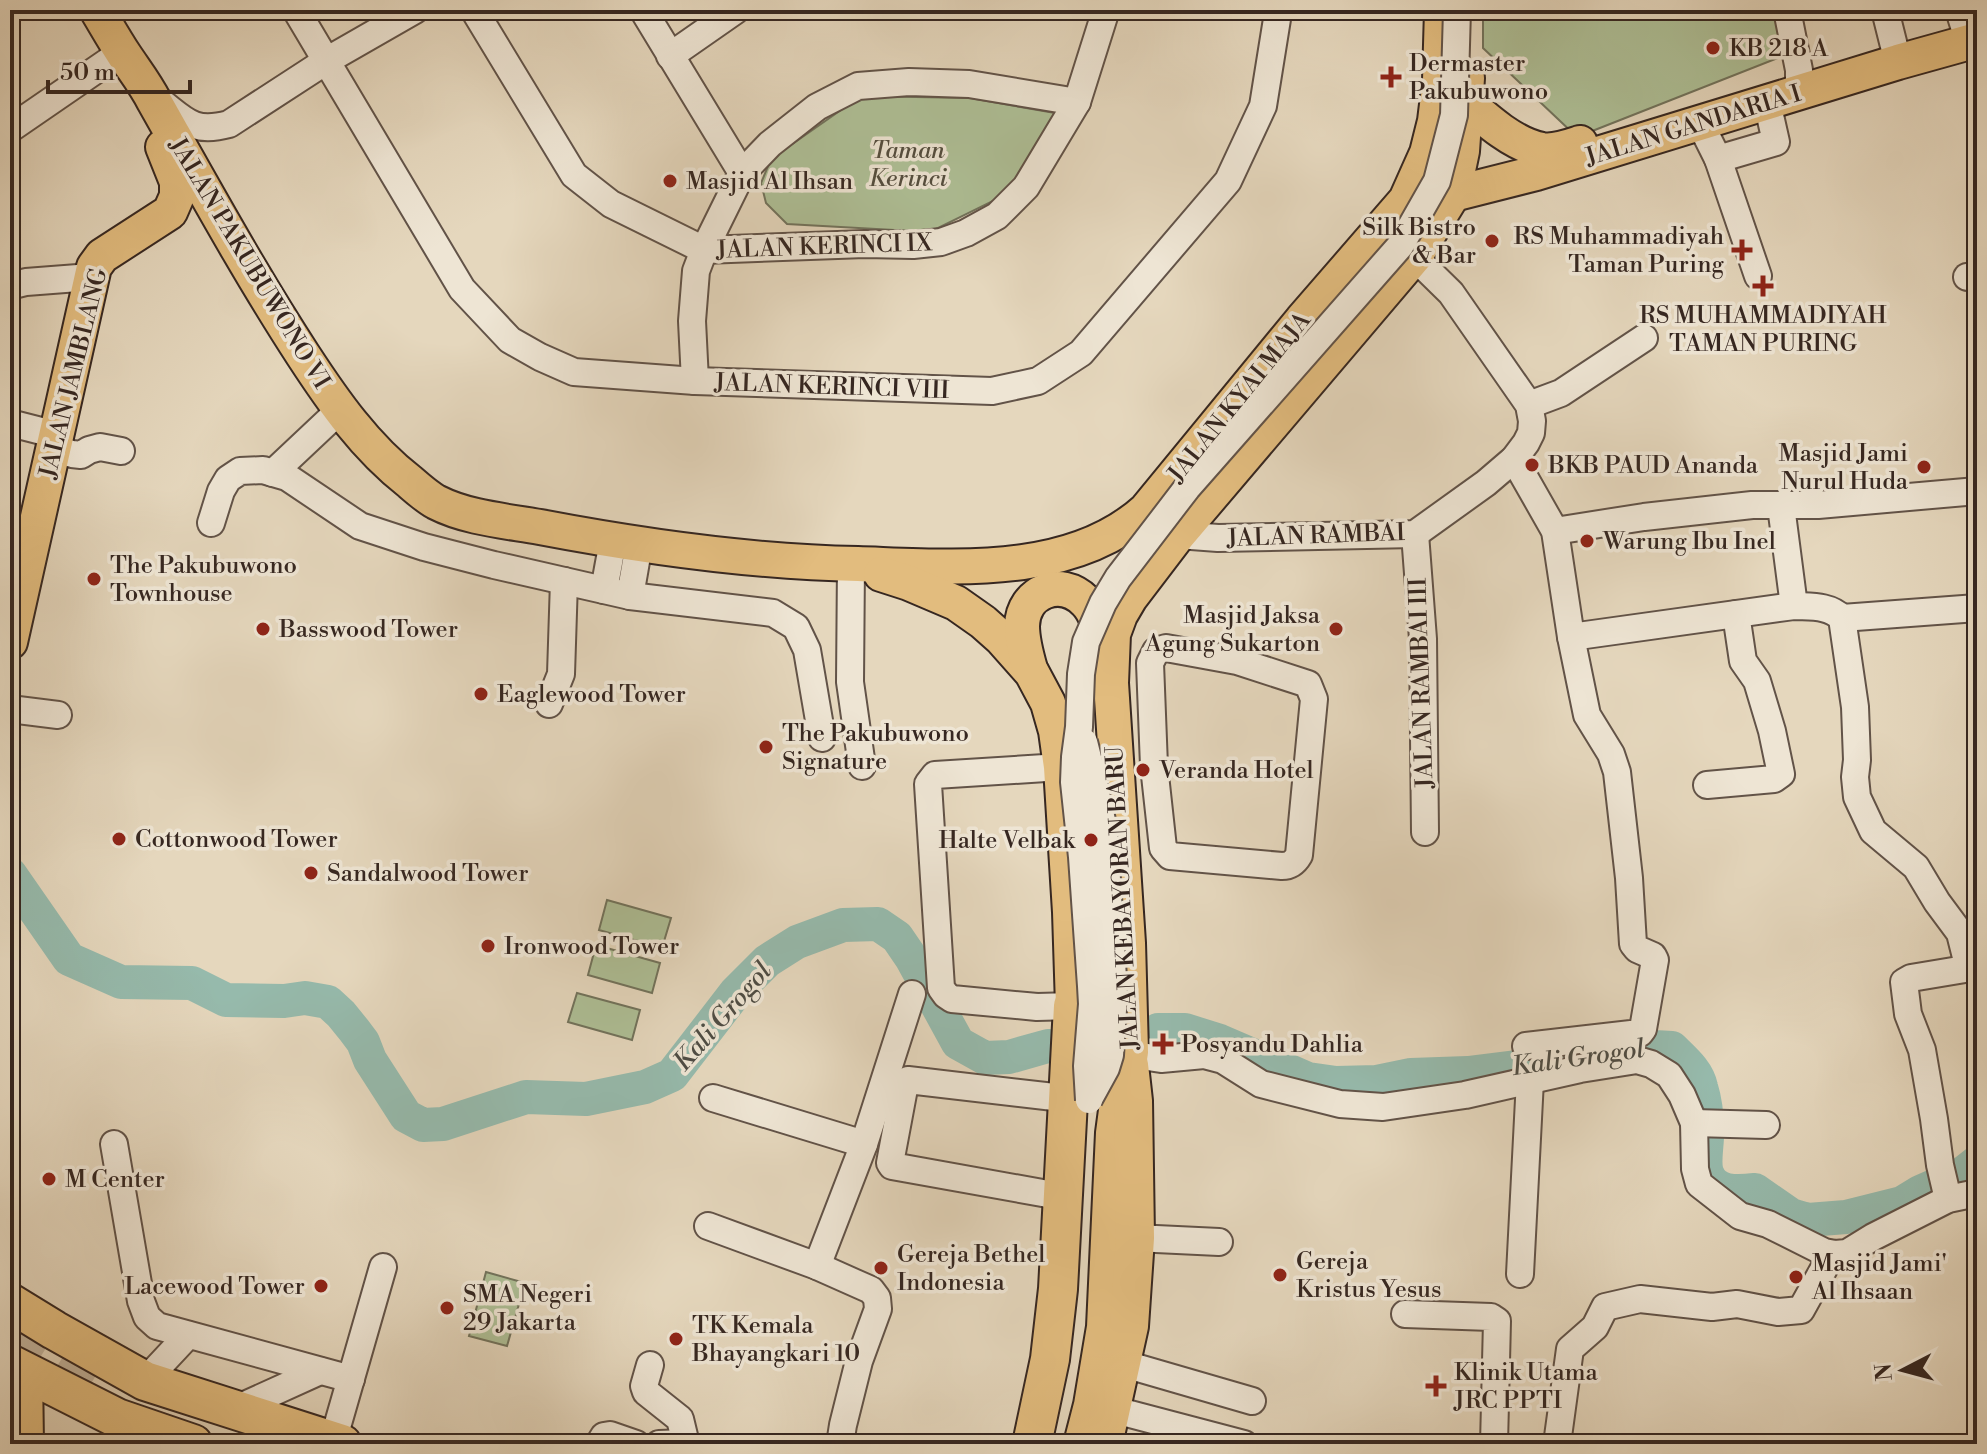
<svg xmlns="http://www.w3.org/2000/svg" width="1987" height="1454" font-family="'Libre Bodoni',serif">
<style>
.green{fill:#aebf96;stroke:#72735c;stroke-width:2}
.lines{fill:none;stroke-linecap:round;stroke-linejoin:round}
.river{stroke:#96baac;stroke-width:34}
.highway-tunnel{stroke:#c2b49e;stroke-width:38;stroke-dasharray:38 19;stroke-linecap:butt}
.minor-casing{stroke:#625348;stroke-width:30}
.major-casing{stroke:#362721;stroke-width:38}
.highway-casing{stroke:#362721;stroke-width:42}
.minor{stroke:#eee5d4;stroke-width:26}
.major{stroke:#e2bc7e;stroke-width:34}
.highway{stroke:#e2bc7e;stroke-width:38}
.minor-bridge-casing{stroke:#625348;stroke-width:30;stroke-linecap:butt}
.minor-bridge{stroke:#eee5d4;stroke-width:26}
.poi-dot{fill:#8f2418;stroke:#eee5d4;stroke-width:3}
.labels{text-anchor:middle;stroke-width:7;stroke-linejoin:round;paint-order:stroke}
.poi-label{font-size:24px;fill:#362721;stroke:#eee5d4;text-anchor:start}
.street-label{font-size:24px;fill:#362721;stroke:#eee5d4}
.park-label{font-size:24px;font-style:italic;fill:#544d3e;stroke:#eee5d4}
.water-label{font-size:26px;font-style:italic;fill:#4e4c44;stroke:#eee5d4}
</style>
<rect width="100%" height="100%" fill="#e5d7bd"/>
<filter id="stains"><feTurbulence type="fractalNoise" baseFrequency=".0025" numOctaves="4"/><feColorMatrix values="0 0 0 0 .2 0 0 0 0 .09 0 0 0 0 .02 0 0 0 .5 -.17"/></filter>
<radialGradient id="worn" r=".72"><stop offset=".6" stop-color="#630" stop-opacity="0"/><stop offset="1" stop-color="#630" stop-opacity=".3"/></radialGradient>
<g class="green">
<polygon points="1483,10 1775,10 1783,56 1577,137 1483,48"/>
<polygon points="861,96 970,98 1055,113 1019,188 930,232 787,224 766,203 761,183 771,159"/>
<polygon points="607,900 671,918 662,948 599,930"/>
<polygon points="596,945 660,963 652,993 588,975"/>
<polygon points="577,993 640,1010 632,1040 568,1022"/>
<polygon points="486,1272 525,1283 507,1346 469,1336"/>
</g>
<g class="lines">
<g class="river">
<polyline points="10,874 69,959 121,982 192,983 226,1000 284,1001 305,998 328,1002 341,1014 354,1030 363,1042 370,1060 406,1116 423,1125 443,1124 526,1097 586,1099 645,1087 672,1075 736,992 767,961 797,942 843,925 878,924 897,937 912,959 958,1043 985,1058 1009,1057 1048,1046"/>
<path d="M1158,1030H1185L1220,1041L1308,1079L1336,1083L1377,1082L1411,1075L1468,1073L1533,1065L1571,1062L1624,1050L1642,1043L1654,1047L1672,1048C1683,1059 1698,1071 1701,1087C1705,1100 1707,1116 1707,1130C1708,1142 1703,1162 1707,1173C1714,1194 1738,1192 1755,1190L1791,1215L1808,1220L1846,1217L1902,1203L1920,1192L1963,1173L1977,1162"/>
</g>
<polyline class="highway-tunnel" points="10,1334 95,1386"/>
<defs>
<g id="minor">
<polyline points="296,10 462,289 510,340 540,357 574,372 695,381 992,391 1038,381 1081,353 1228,181 1263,106 1277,19 1276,10"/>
<polyline points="474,10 574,175 611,204 704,250 865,244 913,245 941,242 966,233 997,216 1026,187 1077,102 1106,10"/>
<polyline points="643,10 742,173"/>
<polyline points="1787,10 1799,70 1799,92"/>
<polyline points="1885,10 1898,62"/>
<polyline points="1959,10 1969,42"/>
<polyline points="670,56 736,10"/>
<path d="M157,99C185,120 192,134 229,124L326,61L415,10"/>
<polyline points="1700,123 1718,159 1758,276"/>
<polyline points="10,129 122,52"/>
<polyline points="1718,159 1776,142 1767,102"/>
<polyline points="1967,277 1977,276"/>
<polyline points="10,286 26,282 91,277"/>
<polyline points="695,381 692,321 696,271 704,250 742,173 770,144 817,107 858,86 909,82 969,84 1077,102"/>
<polyline points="1529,405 1561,393 1644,338"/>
<polyline points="10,423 57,435"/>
<polyline points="54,448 72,454 81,455 89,450 100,447 121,451"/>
<polyline points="1514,459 1555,531 1571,637 1587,715 1611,754 1617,772 1629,878 1633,944 1637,949 1653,956 1655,960 1643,1029 1640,1033 1526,1046"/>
<polyline points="273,473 341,409"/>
<polyline points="1781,506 1794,606"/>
<polyline points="211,523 221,491 228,479 240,471 263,470 287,477 360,526 424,547 494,565 630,596 773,613 796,627 807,650 822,738"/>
<polyline points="1168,527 1178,535 1218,538 1415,534 1486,483 1514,459 1526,443 1531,433 1532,421 1529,405 1451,293 1401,244"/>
<polyline points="1555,531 1644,517 1752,505 1818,505 1977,491"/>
<polyline points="1415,534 1423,639 1425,832"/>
<polyline points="851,564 850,682 862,766"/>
<polyline points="604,590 613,541"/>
<polyline points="630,596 639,544"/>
<polyline points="1842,618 1977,608"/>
<path d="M1571,637L1794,606C1811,607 1829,605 1842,618L1855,707L1857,760L1855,777L1857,797L1873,831L1916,867L1937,902L1960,933L1969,969"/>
<path d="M1166,648L1237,661L1308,684L1314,699L1299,855C1295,862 1291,866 1282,866L1170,856L1163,848L1154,766L1150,663L1156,651Z"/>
<polyline points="549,704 561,674 564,581"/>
<polyline points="10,709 58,715"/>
<polyline points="1061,767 935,775 928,784 941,988 946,995 952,999 1037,1007 1073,1006"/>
<polyline points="1707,785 1774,779 1781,774 1772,731 1757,681 1743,661 1736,614"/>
<polyline points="1131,1052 1141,1056 1161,1059 1204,1055 1223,1060 1261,1084 1340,1104 1383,1107 1465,1095 1580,1069 1637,1060 1651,1064 1669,1075 1682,1095 1694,1123 1695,1169 1699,1184 1740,1216 1768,1224 1824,1252 1835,1254 1847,1253 1873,1237 1948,1199 1977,1193"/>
<polyline points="713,1098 864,1144"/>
<polyline points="1694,1123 1766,1125"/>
<polyline points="114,1144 141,1301 147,1317 157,1326 351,1379"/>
<polyline points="1948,1199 1940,1165 1934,1119 1922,1050 1908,1014 1904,982 1911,978 1977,967"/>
<polyline points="1062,1204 1048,1194 892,1166 890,1163 905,1083 908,1080 1054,1097 1069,1102"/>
<polyline points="708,1226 817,1266 871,1290 877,1298 878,1309 859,1361 843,1425 840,1444"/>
<polyline points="1135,1238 1219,1242"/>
<polyline points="817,1266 864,1144 912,994"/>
<polyline points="1520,1274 1530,1080"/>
<polyline points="1405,1314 1491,1317 1497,1321 1494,1444"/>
<polyline points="1121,1363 1252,1401"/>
<polyline points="650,1365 644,1386 646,1392 680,1419 686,1444"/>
<polyline points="145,1381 188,1335"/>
<polyline points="236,1409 320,1371"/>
<polyline points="1111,1409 1244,1444"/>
<polyline points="333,1441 383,1267"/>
<polyline points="599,1444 604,1436 610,1435 636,1444"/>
<polyline points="659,1444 686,1443"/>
<polyline points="1557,1444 1570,1349 1595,1327 1605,1307 1640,1299 1712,1307 1737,1304 1778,1312 1801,1310 1832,1254"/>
</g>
<g id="major">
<path d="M97,10C106,25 115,41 125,56C135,71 146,85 154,101C202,186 249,272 303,355C333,401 365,447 410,482C418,489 427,497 436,502C467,518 506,521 540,527C645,547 751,562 858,564C953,567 1071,578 1146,510L1302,320L1406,200L1427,153L1435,121L1440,80L1442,10"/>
<path d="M1456,93C1479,113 1510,144 1542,150C1555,152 1568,147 1580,143"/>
<polyline points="1436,196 1453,194 1536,173 1898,62 1977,40"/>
<polyline points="881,574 909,583 956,603 983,622 1001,638 1032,673 1048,703 1056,731 1061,767 1070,912 1073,1006 1084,1032"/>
<polyline points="10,642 94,267 102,256 170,212 177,196 177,182 163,147"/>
<path d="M1030,669C1026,655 1022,640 1022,626C1023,591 1061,577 1085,601C1097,612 1101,632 1104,647"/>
<polyline points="25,1372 26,1444"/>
<polyline points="1081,1444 1091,1405 1104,1327 1113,1133 1119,1088 1129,1065 1131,1052 1128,943 1111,683 1113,634 1120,615 1130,598 1178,535 1415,256 1453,194 1462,151 1467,78"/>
</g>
<g id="highway">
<polyline points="10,1303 54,1330 145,1381 342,1444"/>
<polyline points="10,1364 117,1418 193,1444"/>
<polyline points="1032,1444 1050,1359 1058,1289 1073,1006"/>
<polyline points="1103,1444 1129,1326 1135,1238 1133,1101 1129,1065"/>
</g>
</defs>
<use href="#minor" class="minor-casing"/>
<use href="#major" class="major-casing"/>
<use href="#highway" class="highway-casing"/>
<use href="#minor" class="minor"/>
<use href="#major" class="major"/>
<use href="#highway" class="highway"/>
<defs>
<g id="minor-bridge">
<polyline points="1084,742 1091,770 1104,830 1114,995 1110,1055 1106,1068 1089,1099"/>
<polyline points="1089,1100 1087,1066 1092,1004 1091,986 1082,857 1074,782 1075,757 1079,727 1081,674 1086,642 1103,603 1118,578 1187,488 1400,246 1437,181 1454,115 1457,10"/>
</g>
</defs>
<use href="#minor-bridge" class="minor-bridge-casing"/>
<use href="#minor-bridge" class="minor-bridge"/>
</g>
<g class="poi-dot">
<circle cx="1713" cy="48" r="8"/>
<path d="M1387 65h8v8h8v8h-8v8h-8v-8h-8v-8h8z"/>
<circle cx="670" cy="181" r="8"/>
<circle cx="1492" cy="241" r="8"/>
<path d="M1738 238h8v8h8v8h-8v8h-8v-8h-8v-8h8z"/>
<path d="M1759 274h8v8h8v8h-8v8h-8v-8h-8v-8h8z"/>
<circle cx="1532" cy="465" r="8"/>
<circle cx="1924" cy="467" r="8"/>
<circle cx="1587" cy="541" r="8"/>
<circle cx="94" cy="579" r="8"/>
<circle cx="263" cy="629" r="8"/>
<circle cx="1336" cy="629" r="8"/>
<circle cx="481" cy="694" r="8"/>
<circle cx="766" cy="747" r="8"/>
<circle cx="1143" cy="770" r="8"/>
<circle cx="119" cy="839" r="8"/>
<circle cx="1091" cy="840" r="8"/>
<circle cx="311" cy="873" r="8"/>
<circle cx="488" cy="946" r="8"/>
<path d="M1159 1032h8v8h8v8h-8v8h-8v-8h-8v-8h8z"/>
<circle cx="49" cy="1179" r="8"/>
<circle cx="881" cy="1268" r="8"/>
<circle cx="1280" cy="1275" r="8"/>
<circle cx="1796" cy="1277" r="8"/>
<circle cx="321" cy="1286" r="8"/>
<circle cx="447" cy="1308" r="8"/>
<circle cx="676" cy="1339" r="8"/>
<path d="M1432 1374h8v8h8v8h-8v8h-8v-8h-8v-8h8z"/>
</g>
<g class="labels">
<g class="poi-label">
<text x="1729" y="56">KB 218 A</text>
<text x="1409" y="71">Dermaster<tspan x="1409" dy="28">Pakubuwono</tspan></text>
<text x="686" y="189">Masjid Al Ihsan</text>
<text x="1476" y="235" text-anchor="end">Silk Bistro<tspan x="1476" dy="28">&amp; Bar</tspan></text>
<text x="1724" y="244" text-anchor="end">RS Muhammadiyah<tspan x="1724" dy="28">Taman Puring</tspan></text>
<text x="1763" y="323" text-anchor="middle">RS MUHAMMADIYAH<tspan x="1763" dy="28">TAMAN PURING</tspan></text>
<text x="1908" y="461" text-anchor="end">Masjid Jami<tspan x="1908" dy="28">Nurul Huda</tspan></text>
<text x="1548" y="473">BKB PAUD Ananda</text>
<text x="1603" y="549">Warung Ibu Inel</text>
<text x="110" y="573">The Pakubuwono<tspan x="110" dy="28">Townhouse</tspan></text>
<text x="1320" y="623" text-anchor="end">Masjid Jaksa<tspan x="1320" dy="28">Agung Sukarton</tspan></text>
<text x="279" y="637">Basswood Tower</text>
<text x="497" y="702">Eaglewood Tower</text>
<text x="782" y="741">The Pakubuwono<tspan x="782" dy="28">Signature</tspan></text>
<text x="1159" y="778">Veranda Hotel</text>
<text x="135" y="847">Cottonwood Tower</text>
<text x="1075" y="848" text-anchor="end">Halte Velbak</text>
<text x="327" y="881">Sandalwood Tower</text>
<text x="504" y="954">Ironwood Tower</text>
<text x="1181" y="1052">Posyandu Dahlia</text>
<text x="65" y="1187">M Center</text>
<text x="897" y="1262">Gereja Bethel<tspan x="897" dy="28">Indonesia</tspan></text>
<text x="1296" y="1269">Gereja<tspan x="1296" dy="28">Kristus Yesus</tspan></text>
<text x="1812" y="1271">Masjid Jami'<tspan x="1812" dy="28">Al Ihsaan</tspan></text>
<text x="305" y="1294" text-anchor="end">Lacewood Tower</text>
<text x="463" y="1302">SMA Negeri<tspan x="463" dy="28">29 Jakarta</tspan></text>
<text x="692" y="1333">TK Kemala<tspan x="692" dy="28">Bhayangkari 10</tspan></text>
<text x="1454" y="1380">Klinik Utama<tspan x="1454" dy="28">JRC PPTI</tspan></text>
</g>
<g class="street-label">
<text transform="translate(1693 125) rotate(-17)" y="8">JALAN GANDARIA I</text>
<text transform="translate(824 246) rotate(-2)" y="8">JALAN KERINCI IX</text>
<text transform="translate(250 263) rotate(59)" y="8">JALAN PAKUBUWONO VI</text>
<text transform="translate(73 373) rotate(-76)" y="8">JALAN JAMBLANG</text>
<text transform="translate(832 386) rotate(2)" y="8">JALAN KERINCI VIII</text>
<text transform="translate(1239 397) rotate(-51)" y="8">JALAN KYAI MAJA</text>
<text transform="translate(1316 535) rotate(-2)" y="8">JALAN RAMBAI</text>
<text transform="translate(1421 683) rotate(-92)" y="8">JALAN RAMBAI III</text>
<text transform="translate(1122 898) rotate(-93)" y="8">JALAN KEBAYORAN BARU</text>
</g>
<g class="park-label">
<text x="908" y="158">Taman<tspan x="908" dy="28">Kerinci</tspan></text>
</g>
<g class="water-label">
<text transform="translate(722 1016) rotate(-49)" y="9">Kali Grogol</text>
<text transform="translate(1578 1057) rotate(-8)" y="9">Kali Grogol</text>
</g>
</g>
<rect width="1987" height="1454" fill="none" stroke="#e5d7bd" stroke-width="40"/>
<rect x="12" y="12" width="1963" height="1430" fill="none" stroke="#362721" stroke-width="4"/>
<rect x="20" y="20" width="1947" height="1414" fill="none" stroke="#362721" stroke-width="2"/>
<g transform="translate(1903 1370) rotate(264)" stroke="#eee5d4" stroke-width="6" paint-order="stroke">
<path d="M0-6L14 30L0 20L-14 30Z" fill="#362721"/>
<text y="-12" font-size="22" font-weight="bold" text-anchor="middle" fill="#362721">N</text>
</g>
<path d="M48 80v12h142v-12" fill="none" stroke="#362721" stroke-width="4"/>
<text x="60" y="80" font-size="24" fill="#362721" stroke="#eee5d4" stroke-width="6" paint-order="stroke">50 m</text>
<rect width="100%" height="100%" filter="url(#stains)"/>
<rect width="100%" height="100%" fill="url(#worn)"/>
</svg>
